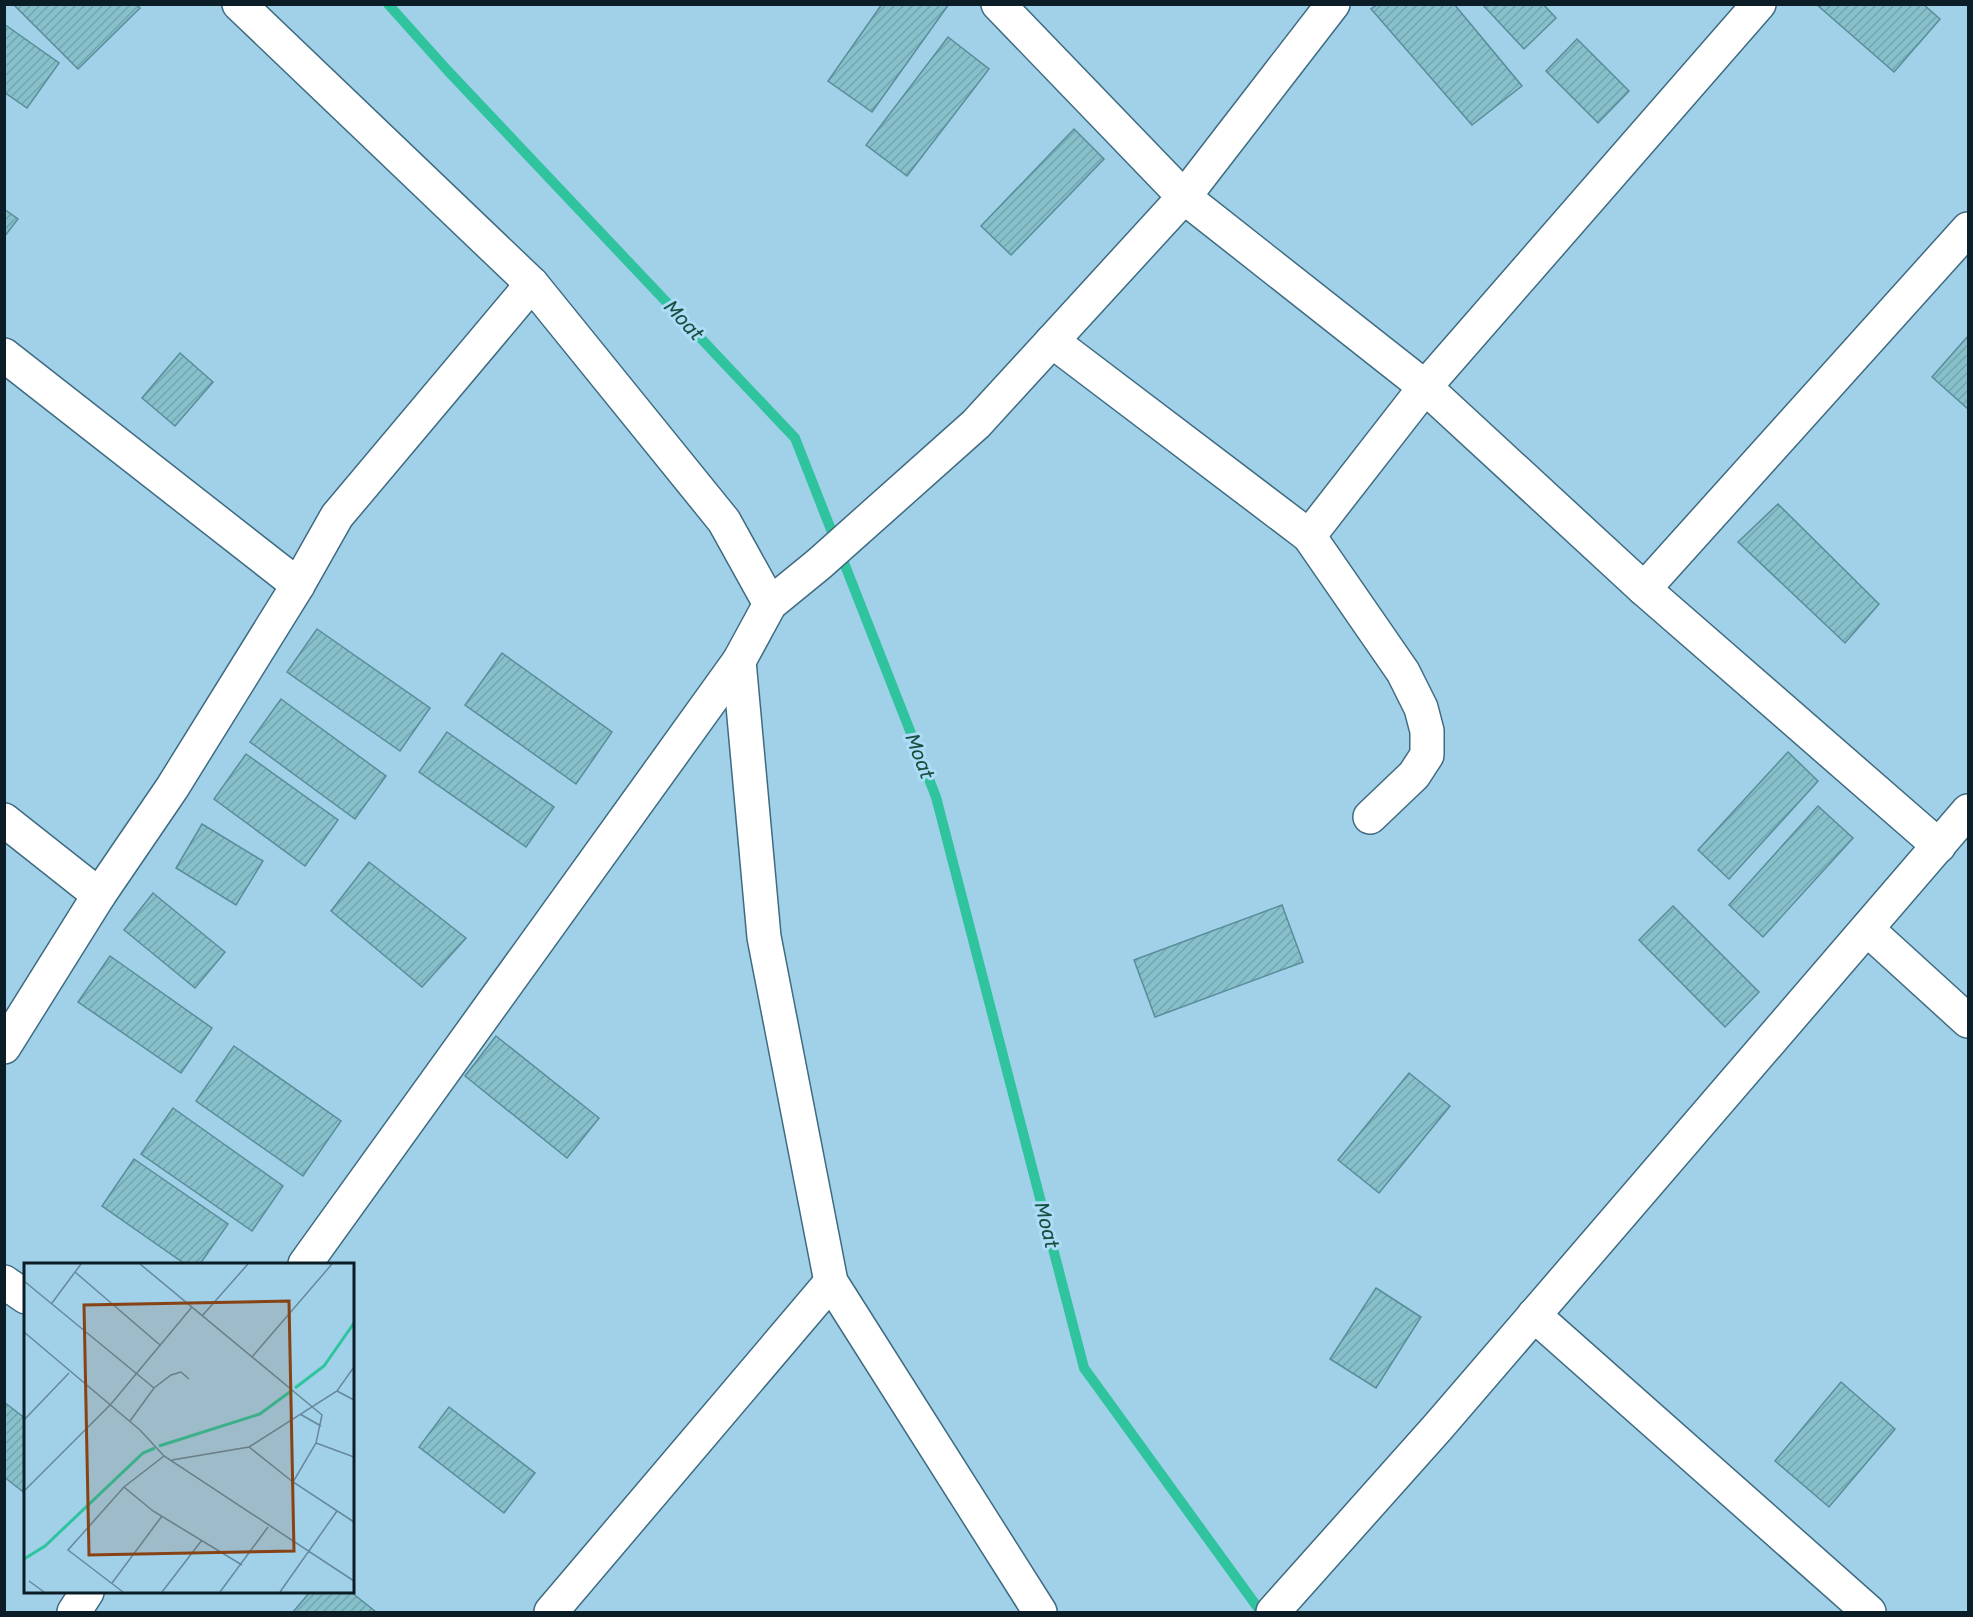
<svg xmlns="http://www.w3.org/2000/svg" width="1973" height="1617" font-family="Rubik,sans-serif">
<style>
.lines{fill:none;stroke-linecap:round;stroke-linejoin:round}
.stream{stroke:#2fc49e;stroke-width:10}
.building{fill:url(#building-hatch);stroke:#578e99;stroke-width:1.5}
.minor-casing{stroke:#3e6b81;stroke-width:36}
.minor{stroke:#fff;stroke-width:33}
.labels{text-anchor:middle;stroke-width:6;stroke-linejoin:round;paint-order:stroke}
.water-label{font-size:20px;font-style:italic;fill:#165040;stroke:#adddf6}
.inset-river{fill:none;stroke:#2fc49e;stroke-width:3}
.inset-road{fill:none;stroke:#65899b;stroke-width:1.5}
.view{fill:#874315;fill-opacity:0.15;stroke:#874315;stroke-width:3}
.inset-edge{fill:none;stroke:#0b1e27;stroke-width:3}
</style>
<defs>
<pattern id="building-hatch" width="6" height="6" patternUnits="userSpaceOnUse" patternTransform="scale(1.5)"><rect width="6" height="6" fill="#87c0cb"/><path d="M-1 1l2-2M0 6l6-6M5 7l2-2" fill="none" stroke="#73a5ae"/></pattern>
</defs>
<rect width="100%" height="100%" fill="#a1d0e9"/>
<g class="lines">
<polyline class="stream" points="388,4 448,71 795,438 936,797 1084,1368 1261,1612"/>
</g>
<g class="building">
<polygon points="13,4 136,4 140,8 78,69"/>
<polygon points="882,4 949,4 872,112 828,81"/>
<polygon points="1378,4 1454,4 1522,86 1472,125 1371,9"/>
<polygon points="1482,4 1543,4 1556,18 1524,49"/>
<polygon points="1816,4 1923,4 1940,19 1894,72"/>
<polygon points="4,24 59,63 27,108 4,92"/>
<polygon points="948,37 989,69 907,176 866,145"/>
<polygon points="1577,39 1629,91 1598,123 1546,71"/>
<polygon points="1074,129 1104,159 1011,255 981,226"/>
<polygon points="4,209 18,219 4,237"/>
<polygon points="1968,336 1968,409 1932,377"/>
<polygon points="180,353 213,382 175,426 142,398"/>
<polygon points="1778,504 1879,604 1845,643 1738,542"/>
<polygon points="317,629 430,708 400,751 287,672"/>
<polygon points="502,653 612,732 576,784 465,705"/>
<polygon points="281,699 386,776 355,819 250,742"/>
<polygon points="447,732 554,807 526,847 419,772"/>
<polygon points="1788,752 1818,781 1729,879 1698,850"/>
<polygon points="246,754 338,820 305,866 214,799"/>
<polygon points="1818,806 1853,838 1763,937 1729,905"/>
<polygon points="202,824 263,861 236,905 176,868"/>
<polygon points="369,862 466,938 422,987 331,911"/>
<polygon points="153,893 225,952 195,988 124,930"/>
<polygon points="1282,905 1303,962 1155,1017 1134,960"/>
<polygon points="1673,906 1759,992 1725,1027 1639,940"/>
<polygon points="110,956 212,1028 181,1073 78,1002"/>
<polygon points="496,1036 599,1118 567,1158 465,1076"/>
<polygon points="234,1046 341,1121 303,1176 196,1101"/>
<polygon points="1409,1073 1450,1106 1379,1193 1338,1160"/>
<polygon points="173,1108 283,1186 252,1231 141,1154"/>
<polygon points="134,1159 228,1224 200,1264 185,1264 102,1206"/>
<polygon points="1376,1288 1421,1317 1376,1388 1330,1359"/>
<polygon points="1841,1382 1895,1429 1829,1507 1775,1461"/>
<polygon points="4,1402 26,1419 26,1494 4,1477"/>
<polygon points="449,1407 535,1473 504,1513 419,1447"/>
<polygon points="310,1592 351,1592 376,1612 293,1612"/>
</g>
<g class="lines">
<defs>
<g id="minor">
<polyline points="239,4 532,284"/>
<polyline points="998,4 1184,197 1425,387 1644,589 1939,846"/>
<polyline points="1052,341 1309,536 1403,672 1421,708 1427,731 1427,755 1414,775 1370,817"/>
<polyline points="4,355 298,585"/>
<polyline points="1309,536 1425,387 1759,4"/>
<polyline points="1644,589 1968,229"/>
<polyline points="739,661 764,937 831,1282 1040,1612"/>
<polyline points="4,820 99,895"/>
<polyline points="1867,929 1968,1021"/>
<polyline points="4,1047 99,895 172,788 298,585 337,516 532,284 724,521 770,604"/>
<polyline points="305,1264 739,661 770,604 819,564 976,424 1184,197 1333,4"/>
<polyline points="4,1282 26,1297"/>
<polyline points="1534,1315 1869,1612"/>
<polyline points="74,1612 87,1592"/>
<polyline points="551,1612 831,1282"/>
<polyline points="1273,1612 1438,1427 1968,811"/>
</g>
</defs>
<use href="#minor" class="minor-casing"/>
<use href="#minor" class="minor"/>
</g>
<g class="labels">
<g class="water-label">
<text transform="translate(684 320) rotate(47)" y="7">Moat</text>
<text transform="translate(920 756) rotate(69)" y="7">Moat</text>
<text transform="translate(1047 1225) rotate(76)" y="7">Moat</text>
</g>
</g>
<g transform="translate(24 1263)">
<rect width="330" height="330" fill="#a1d0e9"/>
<path class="inset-river" d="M271,125L300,103L330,60M135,183L236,151L267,128M0,296L21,283L119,190L131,185"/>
<path class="inset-road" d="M116,1L298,152L292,180L269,219M51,9L136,82M0,18L130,125M28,40L57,1M178,53L224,1M0,69L116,167L140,193L330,318M228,94L308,1M313,128L330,137M276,151L297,163M0,157L45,110M106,158L130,125L147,112L157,109L165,116M292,180L330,194M225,184L269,219L330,259M140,193L100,224L129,248L218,302M148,197L225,184L313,128L330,104M0,228L87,141L168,44M5,318L20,329M88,320L138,253M99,329L44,287L100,224M138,329L178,277M196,329L244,264M256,329L313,248"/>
<path class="view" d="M265,38L270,288L65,292L60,42Z"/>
<rect width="330" height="330" class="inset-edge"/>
</g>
<rect width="1973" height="1617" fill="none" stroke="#0b1e27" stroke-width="12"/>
</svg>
